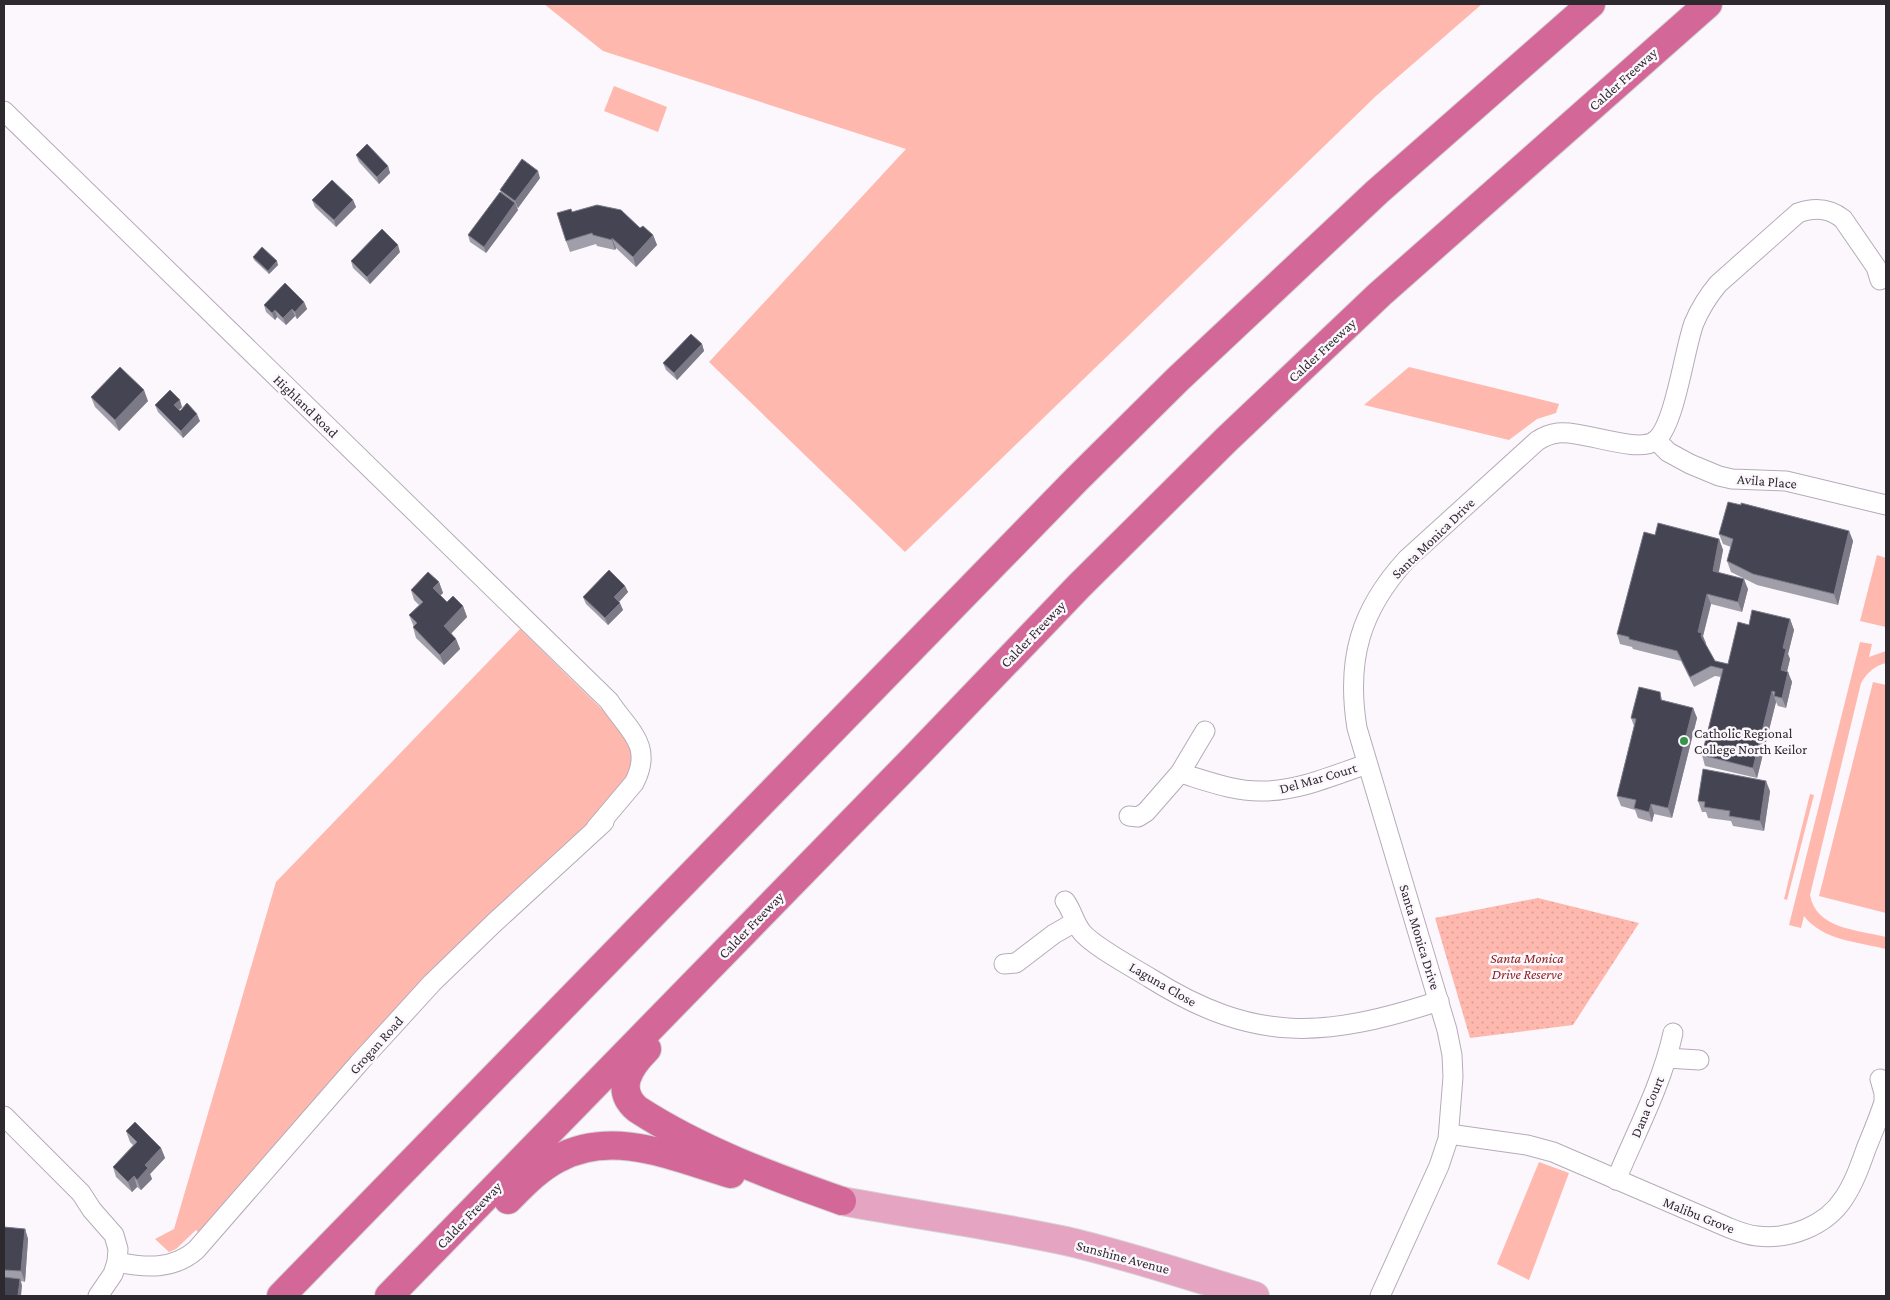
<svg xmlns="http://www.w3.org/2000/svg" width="1890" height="1300" font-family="'Crimson Pro',serif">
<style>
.grass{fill:#ffb8ae}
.park{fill:url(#park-dots)}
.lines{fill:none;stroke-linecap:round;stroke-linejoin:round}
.minor-casing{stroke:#b6abb9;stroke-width:21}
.primary-casing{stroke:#d5d4d5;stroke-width:30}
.motorway-casing{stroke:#d5d4d5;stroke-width:30}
.minor{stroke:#fff;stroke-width:19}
.primary{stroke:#e5a4c1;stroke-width:28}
.motorway{stroke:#d36898;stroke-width:28}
.wall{fill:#a09ea8}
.shaded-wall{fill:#7b7a86}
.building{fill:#444453;stroke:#7b7a86}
.poi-dot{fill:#349447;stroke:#fcf7fd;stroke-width:2}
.labels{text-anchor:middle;stroke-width:5;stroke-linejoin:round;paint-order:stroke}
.street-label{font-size:14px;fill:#2e292f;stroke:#fcf7fd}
.poi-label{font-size:14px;fill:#2e292f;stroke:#fcf7fd;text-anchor:start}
.park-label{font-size:14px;font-style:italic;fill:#8b221e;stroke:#fcf7fd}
</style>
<defs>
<pattern id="park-dots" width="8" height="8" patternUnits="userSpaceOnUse" patternTransform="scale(1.25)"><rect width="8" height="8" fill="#ffb8ae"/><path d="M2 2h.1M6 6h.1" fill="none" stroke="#db9e96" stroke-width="1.8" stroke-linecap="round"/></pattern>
</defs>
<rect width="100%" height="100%" fill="#fcf7fd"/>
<g class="grass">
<polygon points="544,4 1482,4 1376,96 905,552 709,362 906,149 603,51"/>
<polygon points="614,86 667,107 658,132 604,111"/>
<polygon points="1409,367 1559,404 1556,413 1537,419 1509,440 1364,405"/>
<polygon points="1877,555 1886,558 1886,627 1860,621"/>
<polygon points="520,629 628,735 636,767 595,817 407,997 364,1043 199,1233 196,1230 176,1249 169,1252 155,1239 174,1229 276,882"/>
<path d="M1860,642L1872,644L1869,657L1886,651V663C1874,666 1867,673 1861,683L1810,895C1816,929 1858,930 1886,937V949C1858,942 1822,940 1804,916L1801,928L1789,925Z"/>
<polygon points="1873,682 1886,685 1886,913 1819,896"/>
<polygon points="1810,794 1814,795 1787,900 1784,899"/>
<polygon points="1539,1162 1569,1173 1529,1280 1497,1264"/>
</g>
<polygon class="park" points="1538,898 1639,923 1573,1025 1470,1038 1435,918"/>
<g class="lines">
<defs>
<g id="minor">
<path d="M4,111L609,701C628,730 654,745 634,783L596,828"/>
<polyline points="1656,440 1668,452 1690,464 1719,476 1732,479 1786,481 1886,505"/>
<path d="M1180,773C1207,781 1235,792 1263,791C1299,791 1334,775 1367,764"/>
<polyline points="1129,816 1138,817 1146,812 1180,773 1205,731"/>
<path d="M1065,901C1072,910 1074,922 1081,931C1091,945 1134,968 1150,978C1255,1044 1325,1038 1439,1001"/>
<polyline points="1004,964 1016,963 1054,934 1075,922"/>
<polyline points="1667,1058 1699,1060"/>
<polyline points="4,1116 81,1193 92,1210 114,1235 118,1249 117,1262 113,1274 98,1296"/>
<path d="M1449,1134L1527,1145L1553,1152L1727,1227C1737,1231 1746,1235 1757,1236C1789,1240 1826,1226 1844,1198C1854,1183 1860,1166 1866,1149C1872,1134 1879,1118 1884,1102V1093L1880,1079"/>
<path d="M1616,1180C1636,1132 1662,1084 1673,1033"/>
<path d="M117,1262C146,1268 173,1270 196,1250L359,1063L432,983L494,923L604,822"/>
<path d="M1380,1296L1439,1166L1448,1139L1453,1077L1452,1055L1447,1030L1357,728C1346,660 1360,610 1407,559L1537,441C1543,437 1550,434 1558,433C1583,430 1636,454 1655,441C1675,426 1684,350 1694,323C1700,309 1708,296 1718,284L1798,213C1815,207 1829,208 1843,219L1876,267L1880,280"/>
</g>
<path id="primary" d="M842,1201C916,1215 992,1225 1066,1241C1130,1256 1192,1277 1255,1296"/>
<g id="motorway">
<path d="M647,1049C630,1066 614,1089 637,1109C700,1150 771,1176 842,1201"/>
<path d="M508,1200C523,1185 538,1169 557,1159C613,1128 676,1158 731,1174"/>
<polyline points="281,1296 1077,479 1178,379 1377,192 1591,4"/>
<polyline points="389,1296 916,756 1079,586 1226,440 1380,294 1708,4"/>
</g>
</defs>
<use href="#minor" class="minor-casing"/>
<use href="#primary" class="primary-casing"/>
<use href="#motorway" class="motorway-casing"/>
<use href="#minor" class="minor"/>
<use href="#primary" class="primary"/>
<use href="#motorway" class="motorway"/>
</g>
<g class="wall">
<polygon points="356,155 388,166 390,173 379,184 359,162"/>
<polygon points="540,178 518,208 517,207 518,210 486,253 470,242 468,235 501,192 500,190"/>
<polygon points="312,200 353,200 356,207 336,227 315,207"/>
<polygon points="572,212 640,228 653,235 657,245 636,267 616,248 615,250 597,246 596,244 570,252 566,241"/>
<polygon points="400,252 370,284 353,268 351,261"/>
<polygon points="253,257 278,265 269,274 254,260"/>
<polygon points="304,302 307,309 297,319 295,316 286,325 277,317 275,320 266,312 264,305"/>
<polygon points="702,344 704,351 677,380 666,370 663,363"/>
<polygon points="91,397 148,401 119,431 95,407"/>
<polygon points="155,405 182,407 179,410 200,421 183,438 158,412"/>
<polygon points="1849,531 1853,541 1838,605 1757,585 1731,572 1727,561 1731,547 1723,544 1719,534"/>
<polygon points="1655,535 1719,539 1723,550 1718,573 1748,589 1742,612 1711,604 1703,636 1705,644 1715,661 1728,664 1749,625 1790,619 1794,630 1788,654 1790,659 1787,671 1792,682 1786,708 1778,706 1776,702 1757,778 1705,766 1702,755 1721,677 1715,676 1694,687 1681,661 1633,649 1632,647 1620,644 1617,634"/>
<polygon points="439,582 443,593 440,595 447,602 463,606 467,617 451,633 456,639 460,649 444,665 416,638 413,627 414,627 409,615 419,605 414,600 411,590"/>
<polygon points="625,586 628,592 619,602 623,610 608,625 586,604 583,597"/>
<polygon points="1660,692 1662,700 1693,708 1697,718 1672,818 1654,814 1652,822 1638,818 1635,810 1621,806 1617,796 1634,726 1631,718"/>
<polygon points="1770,791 1764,831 1733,826 1731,821 1708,818 1706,812 1702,812 1698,801"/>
<polygon points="126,1131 161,1148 165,1158 150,1174 152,1179 141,1190 137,1187 132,1192 116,1177 113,1167 133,1145 130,1142"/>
<polygon points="4,1227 25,1229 28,1239 25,1282 21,1281 22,1286 4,1296"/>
</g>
<g class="shaded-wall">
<polygon points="388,166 390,173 379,184 377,177"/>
<polygon points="538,171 540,178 518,208 515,201"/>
<polygon points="353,200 356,207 336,227 334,220"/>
<polygon points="515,203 518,210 486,253 484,247"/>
<polygon points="653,235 657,245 636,267 633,257"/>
<polygon points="612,238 616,248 615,250 612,240"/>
<polygon points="398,245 400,252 370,284 367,277"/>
<polygon points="277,261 278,265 269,274 268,271"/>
<polygon points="304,302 307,309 297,319 295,312"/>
<polygon points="292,309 295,316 286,325 283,318"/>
<polygon points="275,310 277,317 275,320 272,313"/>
<polygon points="702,344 704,351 677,380 674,373"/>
<polygon points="144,390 148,401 119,431 115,420"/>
<polygon points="180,400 182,407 177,412 174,405"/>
<polygon points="197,414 200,421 183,438 181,431"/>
<polygon points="1849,531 1853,541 1838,605 1834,594"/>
<polygon points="1719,539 1723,550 1717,582 1713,571"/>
<polygon points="1744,579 1748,589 1742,612 1738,602"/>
<polygon points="439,582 443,593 437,599 433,588"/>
<polygon points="625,586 628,592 617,604 614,597"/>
<polygon points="1707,594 1711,604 1703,636 1706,643 1705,647 1698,632"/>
<polygon points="620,603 623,610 608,625 605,618"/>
<polygon points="463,606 467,617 448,637 444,626"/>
<polygon points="1790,619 1794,630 1788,654 1790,659 1785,680 1781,670 1783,648"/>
<polygon points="456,639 460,649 444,665 440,655"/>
<polygon points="1788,672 1792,682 1786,708 1782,698"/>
<polygon points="1772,691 1776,702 1757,778 1753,768"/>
<polygon points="1693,708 1697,718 1672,818 1668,808"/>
<polygon points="1766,781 1770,791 1764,831 1760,821"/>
<polygon points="1651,804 1654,814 1652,822 1649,812"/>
<polygon points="161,1148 165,1158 150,1174 152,1179 141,1190 137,1180 145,1165"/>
<polygon points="134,1176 137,1187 132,1192 128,1182"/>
<polygon points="25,1229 28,1239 25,1282 21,1271"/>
<polygon points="20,1279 22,1286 21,1296 18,1296"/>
</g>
<g class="building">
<polygon points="367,144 388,166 377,177 356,155"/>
<polygon points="522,159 538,171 515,201 500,190"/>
<polygon points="332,180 353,200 334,220 312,200"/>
<polygon points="500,192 515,203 484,247 468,235"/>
<polygon points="597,205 621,210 640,228 643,226 653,235 633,257 612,238 612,240 593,235 592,233 566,241 557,213 571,209 572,212"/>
<polygon points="382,229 398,245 367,277 351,261"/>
<polygon points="262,247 277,261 268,271 253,257"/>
<polygon points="285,283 304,302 295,312 292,309 283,318 275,310 272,313 264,305"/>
<polygon points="691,334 702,344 674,373 663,363"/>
<polygon points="120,367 144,390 115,420 91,397"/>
<polygon points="170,390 180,400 174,405 180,411 187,403 197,414 181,431 155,405"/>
<polygon points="1728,502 1741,505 1741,503 1849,531 1834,594 1753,574 1727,561 1733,539 1719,534"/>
<polygon points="1658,523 1719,539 1713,571 1744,579 1738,602 1707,594 1698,632 1702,633 1701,636 1715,661 1728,664 1738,622 1749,625 1752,610 1790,619 1783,648 1786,649 1781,670 1788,672 1782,698 1774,696 1775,692 1772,691 1753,768 1702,755 1723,669 1711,666 1690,677 1677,651 1629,639 1629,637 1617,634 1644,532 1655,535"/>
<polygon points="609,570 625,586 614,597 620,603 605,618 583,597"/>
<polygon points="428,572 439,582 433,588 447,602 453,596 463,606 444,626 456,639 440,655 413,627 417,623 409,615 423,602 411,590"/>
<polygon points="1639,687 1660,692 1661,700 1693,708 1668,808 1651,804 1649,812 1634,808 1636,800 1617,796 1636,719 1631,718"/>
<polygon points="1703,769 1766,781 1760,821 1729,816 1730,811 1704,807 1705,802 1698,801"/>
<polygon points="135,1122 161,1148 145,1165 148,1168 137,1180 134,1176 128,1182 113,1167 137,1142 126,1131"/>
<polygon points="4,1227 25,1229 21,1271 4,1270"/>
<polygon points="4,1277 20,1279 18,1296 4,1296"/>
</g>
<circle class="poi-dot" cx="1684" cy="741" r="5"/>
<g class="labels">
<g class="street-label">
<text transform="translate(1623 79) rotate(-42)" y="5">Calder Freeway</text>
<text transform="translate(1322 350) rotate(-43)" y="5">Calder Freeway</text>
<text transform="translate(306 406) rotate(44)" y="5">Highland Road</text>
<text transform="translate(1767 481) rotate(5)" y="5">Avila Place</text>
<text transform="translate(1433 538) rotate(-44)" y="5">Santa Monica Drive</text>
<text transform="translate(1033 634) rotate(-46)" y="5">Calder Freeway</text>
<text transform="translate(1318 778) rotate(-16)" y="5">Del Mar Court</text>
<text transform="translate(751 925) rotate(-46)" y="5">Calder Freeway</text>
<text transform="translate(1420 937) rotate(73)" y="5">Santa Monica Drive</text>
<text transform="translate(1163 984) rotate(30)" y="5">Laguna Close</text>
<text transform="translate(376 1045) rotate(-48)" y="5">Grogan Road</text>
<text transform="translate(1647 1107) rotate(-67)" y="5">Dana Court</text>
<text transform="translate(469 1215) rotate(-46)" y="5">Calder Freeway</text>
<text transform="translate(1699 1215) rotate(22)" y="5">Malibu Grove</text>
<text transform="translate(1123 1257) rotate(15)" y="5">Sunshine Avenue</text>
</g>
<g class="poi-label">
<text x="1694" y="738">Catholic Regional<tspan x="1694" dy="16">College North Keilor</tspan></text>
</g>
<g class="park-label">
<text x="1527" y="963">Santa Monica<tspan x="1527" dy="16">Drive Reserve</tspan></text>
</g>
</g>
<rect width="1890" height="1300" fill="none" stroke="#2e292f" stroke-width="10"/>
</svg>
